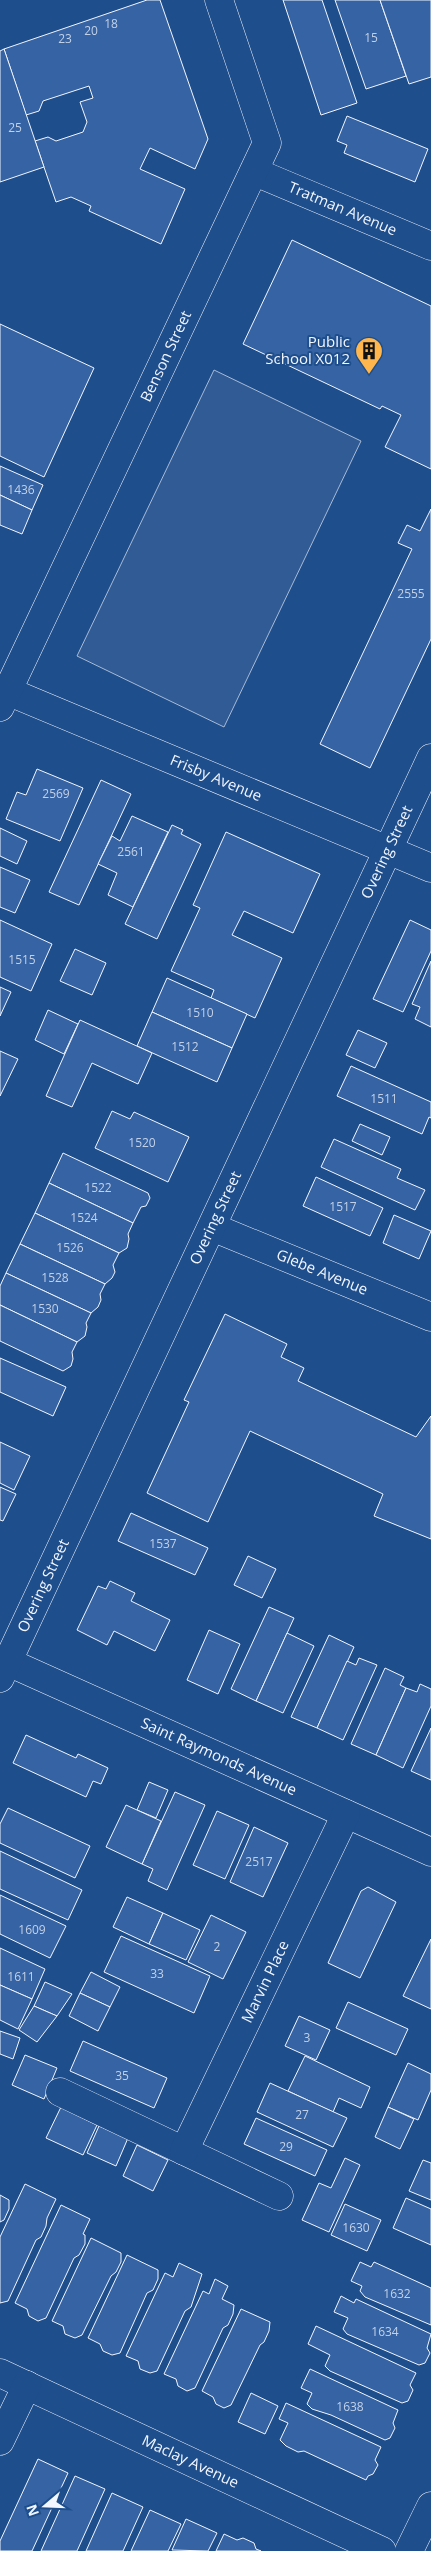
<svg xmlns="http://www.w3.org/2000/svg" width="431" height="2551" font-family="'Open Sans',sans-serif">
  <rect width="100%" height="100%" fill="#1f4e8c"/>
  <polygon fill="#305b95" stroke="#a8bbd7" points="214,370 361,441 224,727 77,656"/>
  <g fill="#3563a3" stroke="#f2f6ff">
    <polygon points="147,0 160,0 208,139 195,169 150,148 140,169 185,189 161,244 89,211 91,206 71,197 56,202 35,141 48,137 56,141 83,132 87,122 80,102 93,98 89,86 43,101 39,111 26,115 4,49"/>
    <polygon points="283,0 322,0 357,103 321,115"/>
    <polygon points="335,0 380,0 406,76 366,89"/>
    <polygon points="380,0 431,0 431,77 409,84"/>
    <polygon points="4,49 44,167 0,182 0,51"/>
    <polygon points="347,116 428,149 415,182 344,153 347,145 337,141"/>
    <polygon points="292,240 431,306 431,469 385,447 401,415 382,406 380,409 243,344"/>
    <polygon points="0,324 94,368 44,477 0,456"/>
    <polygon points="0,466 43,485 32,510 0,495"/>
    <polygon points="0,495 32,510 22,534 0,525"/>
    <polygon points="431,509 431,639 370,768 320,744 412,549 398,543 407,525 420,531"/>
    <polygon points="37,769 83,788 60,841 6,819 17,792 26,795"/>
    <polygon points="101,780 131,794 79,905 49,892"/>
    <polygon points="132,816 168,832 133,907 108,895 117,873 98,864 112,836 120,841"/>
    <polygon points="172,825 183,830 181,834 201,844 157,939 125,924"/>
    <polygon points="0,828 27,841 17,864 0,856"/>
    <polygon points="226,832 320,874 293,933 244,911 232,935 282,958 255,1018 211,998 214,990 171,971 200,908 193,905"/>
    <polygon points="0,867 30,880 15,913 0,907"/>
    <polygon points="0,920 52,944 31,991 0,977"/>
    <polygon points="410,920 431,930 431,951 403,1012 373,999"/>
    <polygon points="75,949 106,963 92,995 60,981"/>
    <polygon points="431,961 431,1027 415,1019 420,1007 412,1004"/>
    <polygon points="167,978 247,1014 232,1048 152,1012"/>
    <polygon points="0,987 11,992 0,1016"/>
    <polygon points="48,1010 78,1024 64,1054 35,1040"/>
    <polygon points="152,1012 232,1048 217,1082 137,1046"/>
    <polygon points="80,1020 152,1053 138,1084 92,1063 72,1107 46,1096"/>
    <polygon points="358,1030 387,1043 375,1068 346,1055"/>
    <polygon points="0,1051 18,1059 0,1096"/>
    <polygon points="351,1066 431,1102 431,1118 429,1117 422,1134 337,1096"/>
    <polygon points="112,1111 130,1119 134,1112 189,1137 168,1182 95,1148"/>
    <polygon points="360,1124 390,1137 382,1155 352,1141"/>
    <polygon points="334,1139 401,1169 397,1178 425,1190 415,1210 321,1167"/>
    <polygon points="63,1153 148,1193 150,1198 146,1206 141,1207 133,1223 49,1183"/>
    <polygon points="316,1177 383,1208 370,1236 303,1206"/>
    <polygon points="49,1183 133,1223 128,1234 129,1239 127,1248 119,1253 35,1213"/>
    <polygon points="35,1213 119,1253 113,1265 115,1272 112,1278 105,1284 20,1244"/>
    <polygon points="394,1215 431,1231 419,1259 383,1243"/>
    <polygon points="20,1244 105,1284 100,1294 101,1300 98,1307 91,1313 6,1273"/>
    <polygon points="6,1273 91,1313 86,1323 87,1327 85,1336 77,1342 0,1305 0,1286"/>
    <polygon points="0,1305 77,1342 72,1352 73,1359 71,1366 63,1371 0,1341"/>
    <polygon points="225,1314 287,1344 281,1357 304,1368 298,1381 416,1437 431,1416 431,1539 374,1516 383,1494 250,1431 208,1522 147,1493 189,1402 184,1400"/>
    <polygon points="0,1358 66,1387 53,1416 0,1392"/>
    <polygon points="0,1442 30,1456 14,1490 0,1483"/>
    <polygon points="0,1487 16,1494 3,1521 0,1520"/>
    <polygon points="131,1513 208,1548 195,1575 118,1541"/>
    <polygon points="248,1556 276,1569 262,1598 234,1585"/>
    <polygon points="110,1581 135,1593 131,1601 170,1620 155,1651 114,1631 107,1645 77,1630 98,1586 106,1589"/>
    <polygon points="269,1607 294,1618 256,1701 231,1689"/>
    <polygon points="209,1630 240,1644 218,1694 187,1680"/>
    <polygon points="287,1633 314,1646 283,1713 256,1701"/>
    <polygon points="329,1635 354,1647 317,1728 291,1717"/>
    <polygon points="359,1658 377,1665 343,1740 317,1728 347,1661 356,1665"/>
    <polygon points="385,1668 404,1677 400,1685 406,1688 376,1755 351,1744"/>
    <polygon points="420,1684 431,1689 431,1706 403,1768 376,1755 406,1688 417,1692"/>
    <polygon points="431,1728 431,1780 411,1771"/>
    <polygon points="26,1735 76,1758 78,1754 108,1768 101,1784 93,1781 86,1797 13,1763"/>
    <polygon points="149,1782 168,1790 156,1818 137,1810"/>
    <polygon points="175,1792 205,1805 167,1890 148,1881 153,1869 142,1864"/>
    <polygon points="126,1805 161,1821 142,1864 106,1847"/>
    <polygon points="8,1808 90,1846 75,1878 0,1843 0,1824"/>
    <polygon points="217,1811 249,1825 225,1879 193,1865"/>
    <polygon points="254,1827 288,1843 263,1897 230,1882"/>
    <polygon points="0,1851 82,1890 68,1920 0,1889"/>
    <polygon points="368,1887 396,1902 360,1978 328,1963 361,1891"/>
    <polygon points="0,1895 66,1926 50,1958 0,1934"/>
    <polygon points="127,1897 163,1913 149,1944 113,1927"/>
    <polygon points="163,1913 200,1930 186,1960 149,1944"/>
    <polygon points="211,1915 246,1932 223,1979 188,1962"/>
    <polygon points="121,1936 210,1976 194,2013 104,1972"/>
    <polygon points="431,1939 431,2009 403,1996"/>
    <polygon points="0,1948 45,1969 32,1999 0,1985"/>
    <polygon points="91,1972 120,1987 110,2007 80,1993"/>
    <polygon points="45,1982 72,1994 57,2016 34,2006"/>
    <polygon points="0,1985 32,1999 18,2029 0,2020"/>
    <polygon points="80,1993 110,2007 98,2031 69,2016"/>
    <polygon points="348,2002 408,2029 396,2055 336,2028"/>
    <polygon points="34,2006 57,2016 37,2042 19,2030"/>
    <polygon points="299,2016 330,2030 316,2060 285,2046"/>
    <polygon points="0,2031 20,2038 13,2059 0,2054"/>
    <polygon points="83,2041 167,2078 154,2108 70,2071"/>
    <polygon points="25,2055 57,2068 44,2099 12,2085"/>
    <polygon points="305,2056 370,2087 361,2108 339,2098 333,2112 288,2091"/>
    <polygon points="408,2063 431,2074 431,2090 418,2120 388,2107"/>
    <polygon points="270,2083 347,2118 333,2147 257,2112"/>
    <polygon points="61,2107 97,2125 83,2155 46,2138"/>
    <polygon points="388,2107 414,2119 400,2149 375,2137"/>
    <polygon points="256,2118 327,2150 315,2176 244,2144"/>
    <polygon points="99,2126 128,2138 116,2166 87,2153"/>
    <polygon points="137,2145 168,2160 153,2191 123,2176"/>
    <polygon points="345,2158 360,2165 329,2232 302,2220 319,2183 331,2188"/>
    <polygon points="423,2160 431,2163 431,2200 409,2191"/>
    <polygon points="25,2184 56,2199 47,2218 46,2226 41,2237 36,2240 8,2301 0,2303 0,2237"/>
    <polygon points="0,2195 9,2200 9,2209 4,2220 0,2222"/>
    <polygon points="406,2198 431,2209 431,2245 393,2228"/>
    <polygon points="345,2204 381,2220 367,2251 331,2235"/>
    <polygon points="61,2205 90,2219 83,2234 85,2235 85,2244 79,2255 74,2258 46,2318 38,2321 29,2316 27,2309 15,2303"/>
    <polygon points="91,2238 121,2253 121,2262 116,2272 111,2276 82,2335 75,2338 65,2334 63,2326 52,2321"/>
    <polygon points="127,2255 158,2270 158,2279 153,2290 147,2293 120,2353 112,2355 103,2351 100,2344 88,2338"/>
    <polygon points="360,2262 371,2267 374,2262 431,2288 431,2325 365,2297 360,2291 362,2286 351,2281"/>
    <polygon points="179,2263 202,2274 191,2307 185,2311 157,2371 150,2373 140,2369 138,2361 126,2356 165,2273 173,2277"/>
    <polygon points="215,2279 228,2286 222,2299 234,2305 233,2314 228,2325 223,2328 195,2388 187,2391 178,2386 176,2379 164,2374 203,2291 209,2294"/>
    <polygon points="341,2296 354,2303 356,2299 431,2334 427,2348 430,2353 425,2363 419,2365 347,2334 343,2329 348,2318 334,2312"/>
    <polygon points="241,2309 270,2322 269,2331 264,2342 260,2345 231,2405 224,2408 216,2404 213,2397 202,2391"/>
    <polygon points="316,2326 416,2373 410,2385 413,2390 408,2401 402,2403 330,2371 325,2366 330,2355 308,2344"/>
    <polygon points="310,2369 398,2410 393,2423 395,2428 390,2438 385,2440 331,2415 312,2409 307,2404 312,2393 301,2388"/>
    <polygon points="251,2393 278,2406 265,2434 238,2422"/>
    <polygon points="286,2403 381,2447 375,2460 378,2465 373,2474 368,2476 366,2480 304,2451 298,2452 286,2446 280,2440 288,2423 279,2419"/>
    <polygon points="38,2459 68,2473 32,2551 0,2551 0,2541"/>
    <polygon points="75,2476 105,2489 77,2551 41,2551"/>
    <polygon points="112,2493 143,2507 123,2551 86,2551"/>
    <polygon points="150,2510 181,2524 168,2551 131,2551"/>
    <polygon points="186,2519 217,2533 208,2551 172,2550"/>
    <polygon points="224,2534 237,2540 243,2538 254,2543 256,2549 261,2551 216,2551"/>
  </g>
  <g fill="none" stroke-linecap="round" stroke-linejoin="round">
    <defs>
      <g id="street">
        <path id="s1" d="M255,172L431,246"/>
        <path id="s2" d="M0,688L431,868"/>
        <path id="s3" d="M0,707L267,143L219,0"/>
        <path id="s4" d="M212,1227L431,1317"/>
        <path id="s5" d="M8,1662L431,1852"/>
        <path id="s6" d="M0,1678L431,758"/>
        <polyline points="60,2092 279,2196"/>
        <path id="s7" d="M184,2151L346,1814"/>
        <path id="s8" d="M0,2373L382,2551"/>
        <polyline points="0,2441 27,2385"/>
        <polyline points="409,2551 431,2506"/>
      </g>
    </defs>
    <use href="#street" stroke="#f2f6ff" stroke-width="29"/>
    <use href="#street" stroke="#1f4e8c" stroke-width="28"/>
  </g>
  <defs>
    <symbol id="building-pin" viewBox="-11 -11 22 30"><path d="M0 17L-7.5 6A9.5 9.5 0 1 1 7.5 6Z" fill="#ffb74d" stroke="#1f4e8c"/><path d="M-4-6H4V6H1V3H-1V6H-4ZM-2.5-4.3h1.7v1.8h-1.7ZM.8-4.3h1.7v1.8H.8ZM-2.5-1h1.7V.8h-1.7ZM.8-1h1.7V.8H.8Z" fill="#111"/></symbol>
  </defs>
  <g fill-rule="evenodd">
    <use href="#building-pin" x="353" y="335" width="32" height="43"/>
  </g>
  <g text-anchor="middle" stroke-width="4" stroke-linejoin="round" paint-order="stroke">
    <g font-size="12" fill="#c3d1e8">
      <text x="111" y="28">18</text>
      <text x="91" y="35">20</text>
      <text x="371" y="42">15</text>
      <text x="65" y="43">23</text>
      <text x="15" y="132">25</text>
      <text x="21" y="494">1436</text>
      <text x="411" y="598">2555</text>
      <text x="56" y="798">2569</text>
      <text x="131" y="856">2561</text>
      <text x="22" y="964">1515</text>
      <text x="200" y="1017">1510</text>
      <text x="185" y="1051">1512</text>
      <text x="384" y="1103">1511</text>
      <text x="142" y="1147">1520</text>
      <text x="98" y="1192">1522</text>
      <text x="343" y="1211">1517</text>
      <text x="84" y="1222">1524</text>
      <text x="70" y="1252">1526</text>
      <text x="55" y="1282">1528</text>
      <text x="45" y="1313">1530</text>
      <text x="163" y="1548">1537</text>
      <text x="259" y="1866">2517</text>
      <text x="32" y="1934">1609</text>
      <text x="217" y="1951">2</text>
      <text x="157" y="1978">33</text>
      <text x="21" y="1981">1611</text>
      <text x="307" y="2042">3</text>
      <text x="122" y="2080">35</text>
      <text x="302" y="2119">27</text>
      <text x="286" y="2151">29</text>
      <text x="356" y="2232">1630</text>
      <text x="397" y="2298">1632</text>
      <text x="385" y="2336">1634</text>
      <text x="350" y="2411">1638</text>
    </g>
    <g font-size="15" fill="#f2f6ff" stroke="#1f4e8c">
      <text dy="5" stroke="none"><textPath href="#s1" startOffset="95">Tratman Avenue</textPath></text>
      <text dy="5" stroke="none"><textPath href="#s3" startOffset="388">Benson Street</textPath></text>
      <text dy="5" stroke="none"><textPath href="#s2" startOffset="234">Frisby Avenue</textPath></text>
      <text dy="5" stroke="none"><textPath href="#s6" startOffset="912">Overing Street</textPath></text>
      <text dy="5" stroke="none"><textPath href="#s6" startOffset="508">Overing Street</textPath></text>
      <text dy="5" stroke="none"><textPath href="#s4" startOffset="119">Glebe Avenue</textPath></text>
      <text dy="5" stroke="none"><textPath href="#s6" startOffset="102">Overing Street</textPath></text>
      <text dy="5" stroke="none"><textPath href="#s5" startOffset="231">Saint Raymonds Avenue</textPath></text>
      <text dy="5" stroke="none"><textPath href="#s7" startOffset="188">Marvin Place</textPath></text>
      <text dy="5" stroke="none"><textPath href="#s8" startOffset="210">Maclay Avenue</textPath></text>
    </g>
    <g font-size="15" fill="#f2f6ff" stroke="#1f4e8c" text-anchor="end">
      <text x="350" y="347">Public<tspan x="350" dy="17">School X012</tspan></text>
    </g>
  </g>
  <g transform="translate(45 2506) rotate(251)" stroke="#1f4e8c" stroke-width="4" paint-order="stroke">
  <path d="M0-4L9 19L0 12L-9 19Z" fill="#f2f6ff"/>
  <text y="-8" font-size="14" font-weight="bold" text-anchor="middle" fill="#f2f6ff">N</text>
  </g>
</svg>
